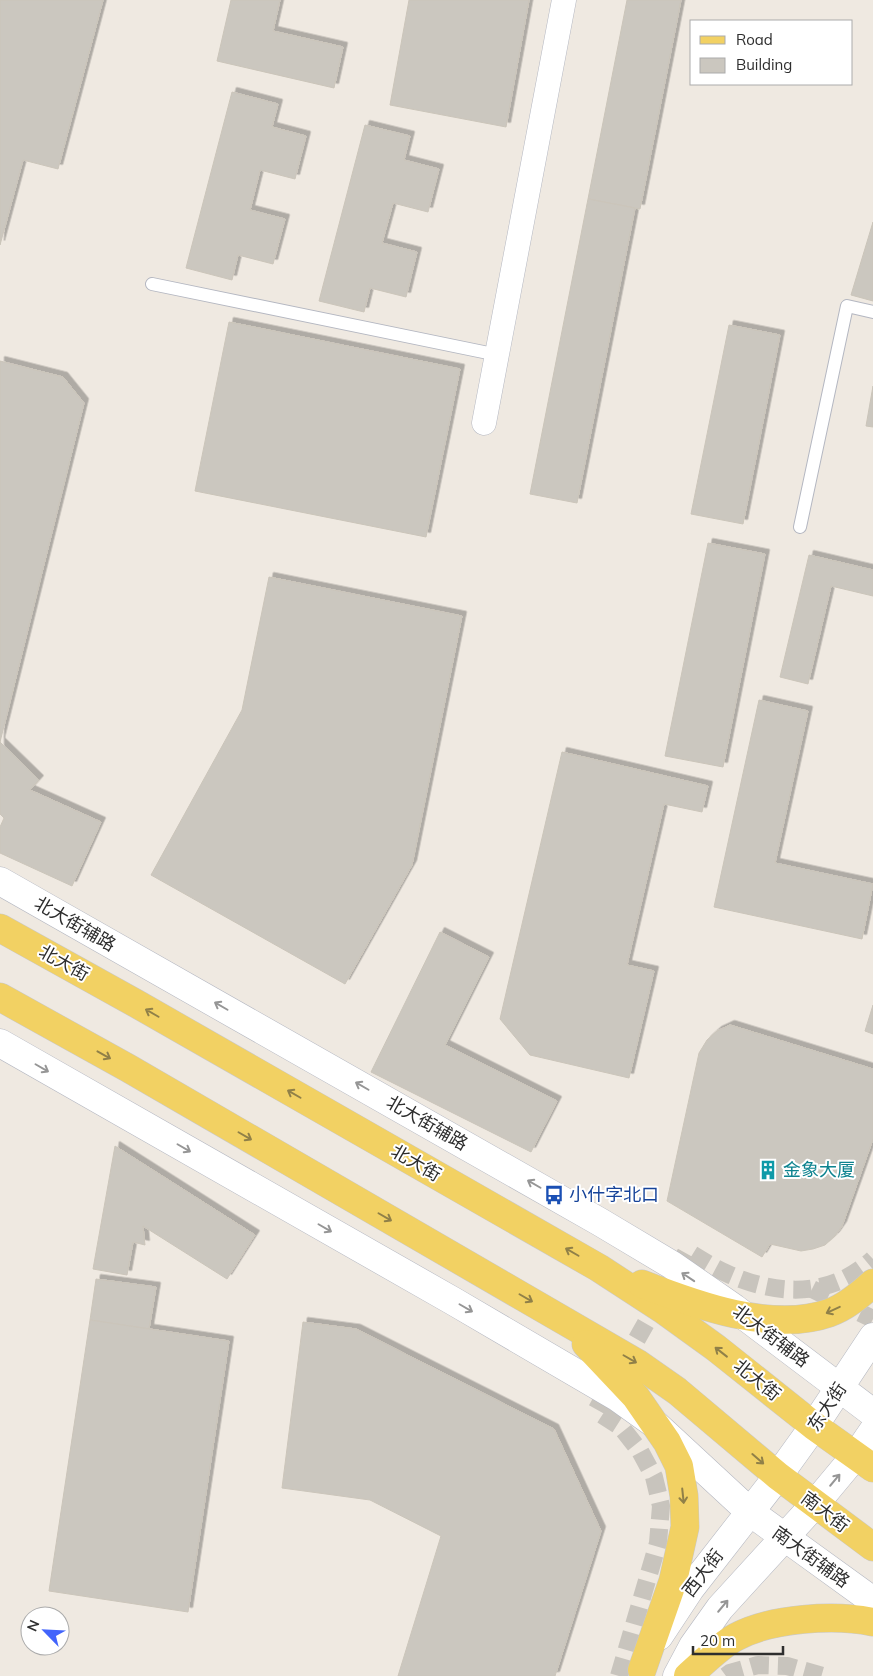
<svg xmlns="http://www.w3.org/2000/svg" width="873" height="1676" font-family="Mulish,'Noto Sans SC',sans-serif">
  <defs>
    <filter id="shadow"><feDropShadow dx="4.5" dy="-4.5" stdDeviation="0" flood-color="#0004"/></filter>
  </defs>
  <rect width="100%" height="100%" fill="#efe9e1"/>
  <g fill="#cbc7bf" stroke="#cbc5ba" filter="url(#shadow)">
    <polygon points="0,0 103,0 58,169 23,160 0,245"/>
    <polygon points="231,0 280,0 273,31 343,47 334,88 217,61"/>
    <polygon points="409,0 529,0 506,127 390,105"/>
    <polygon points="627,0 681,0 640,209 588,199"/>
    <polygon points="232,92 278,104 272,127 306,136 295,179 260,170 250,210 285,219 273,264 238,255 232,280 186,268"/>
    <polygon points="365,125 410,136 404,160 439,169 428,212 393,203 382,243 417,252 406,297 370,288 364,312 319,301"/>
    <polygon points="588,199 635,208 577,503 530,494"/>
    <polygon points="873,222 873,301 851,295"/>
    <polygon points="229,322 460,369 426,537 195,491"/>
    <polygon points="729,325 780,335 743,524 691,514"/>
    <polygon points="0,361 63,377 84,403 0,742 39,780 30,790 101,822 72,886 0,853 0,827 4,818 0,814"/>
    <polygon points="873,386 873,427 866,426"/>
    <polygon points="708,543 765,554 723,767 665,756"/>
    <polygon points="809,555 873,570 873,596 831,586 808,684 780,677"/>
    <polygon points="269,577 462,616 412,865 345,984 151,875 242,710"/>
    <polygon points="759,700 808,711 775,863 873,884 862,939 714,907"/>
    <polygon points="562,752 708,786 702,812 664,804 627,965 654,971 629,1078 530,1055 500,1019"/>
    <polygon points="440,932 489,957 445,1045 557,1101 531,1152 371,1072"/>
    <polygon points="873,1005 873,1034 865,1031"/>
    <polygon points="730,1025 873,1069 873,1139 842,1226 835,1236 825,1245 813,1249 801,1251 770,1244 762,1257 667,1201 699,1053 707,1040 717,1031"/>
    <polygon points="115,1146 255,1235 227,1279 143,1226 145,1245 133,1242 127,1275 93,1269"/>
    <polygon points="96,1279 156,1287 149,1329 90,1320"/>
    <polygon points="90,1320 229,1341 188,1612 49,1591"/>
    <polygon points="303,1322 356,1329 554,1429 601,1531 555,1676 398,1676 441,1536 370,1500 282,1488"/>
  </g>
  <g fill="none" stroke-linecap="round" stroke-linejoin="round">
    <g stroke="#c8c4bd" stroke-width="18" stroke-dasharray="18 9" stroke-linecap="butt">
      <polyline points="812,1289 873,1319"/>
      <path d="M619,1676L658,1543L661,1506L654,1477L640,1451L621,1427L596,1411L687,1251C700,1259 714,1268 728,1274C778,1296 831,1298 873,1259"/>
      <polyline points="726,1676 730,1673 758,1665 787,1666 823,1676"/>
    </g>
    <defs>
      <g id="service">
        <polyline points="152,284 498,355"/>
        <polyline points="800,527 847,306 873,312"/>
      </g>
      <polyline id="minor" points="484,423 564,0"/>
      <g id="tertiary">
        <polyline points="0,881 600,1222 672,1265 734,1308 873,1413"/>
        <polyline points="0,1043 453,1301 617,1397 656,1425 750,1512 873,1601"/>
      </g>
      <g id="secondary">
        <polyline points="659,1636 690,1589 778,1476 814,1426 873,1337"/>
        <polyline points="677,1676 693,1646 720,1608 815,1504 860,1450 873,1431"/>
      </g>
      <g id="primary">
        <polyline points="0,928 137,1004 599,1268 662,1309 716,1348 814,1426 873,1468"/>
        <polyline points="0,997 128,1068 637,1363 677,1391 778,1476 873,1547"/>
        <path d="M642,1284C696,1305 772,1333 829,1313C846,1307 860,1295 873,1283"/>
        <polyline points="586,1344 636,1397 667,1442 679,1466 684,1496 685,1527 673,1581 642,1670"/>
        <path d="M688,1676C703,1663 718,1647 736,1637C771,1618 835,1614 873,1622"/>
      </g>
    </defs>
    <use href="#service" stroke="#b4b7c1" stroke-width="14"/>
    <use href="#minor" stroke="#b4b7c1" stroke-width="25"/>
    <use href="#tertiary" stroke="#b4b7c1" stroke-width="29"/>
    <use href="#secondary" stroke="#b4b7c1" stroke-width="29"/>
    <use href="#primary" stroke="#c9c9c9" stroke-width="29"/>
    <use href="#service" stroke="#fff" stroke-width="12"/>
    <use href="#minor" stroke="#fff" stroke-width="24"/>
    <use href="#tertiary" stroke="#fff" stroke-width="28"/>
    <use href="#secondary" stroke="#fff" stroke-width="28"/>
    <use href="#primary" stroke="#f2d163" stroke-width="28"/>
  </g>
  <defs><path id="oneway-shaft" d="M-6 0H5M1.5-3L5.5 0L1.5 3" fill="none" stroke-width="1.6" stroke-linecap="round" stroke-linejoin="round" transform="scale(1.25)"/></defs>
  <g stroke="#969696">
    <use href="#oneway-shaft" transform="translate(221 1006) rotate(-150)"/>
    <use href="#oneway-shaft" transform="translate(42 1068) rotate(30)"/>
    <use href="#oneway-shaft" transform="translate(362 1086) rotate(-150)"/>
    <use href="#oneway-shaft" transform="translate(184 1148) rotate(30)"/>
    <use href="#oneway-shaft" transform="translate(534 1184) rotate(-150)"/>
    <use href="#oneway-shaft" transform="translate(325 1228) rotate(30)"/>
    <use href="#oneway-shaft" transform="translate(688 1277) rotate(-146)"/>
    <use href="#oneway-shaft" transform="translate(466 1308) rotate(30)"/>
    <use href="#oneway-shaft" transform="translate(835 1480) rotate(-50)"/>
    <use href="#oneway-shaft" transform="translate(723 1606) rotate(-50)"/>
  </g>
  <g stroke="#908048">
    <use href="#oneway-shaft" transform="translate(152 1013) rotate(-150)"/>
    <use href="#oneway-shaft" transform="translate(104 1055) rotate(29)"/>
    <use href="#oneway-shaft" transform="translate(294 1094) rotate(-150)"/>
    <use href="#oneway-shaft" transform="translate(245 1136) rotate(30)"/>
    <use href="#oneway-shaft" transform="translate(385 1217) rotate(30)"/>
    <use href="#oneway-shaft" transform="translate(572 1252) rotate(-150)"/>
    <use href="#oneway-shaft" transform="translate(526 1298) rotate(30)"/>
    <use href="#oneway-shaft" transform="translate(833 1310) rotate(155)"/>
    <use href="#oneway-shaft" transform="translate(721 1352) rotate(-142)"/>
    <use href="#oneway-shaft" transform="translate(630 1359) rotate(30)"/>
    <use href="#oneway-shaft" transform="translate(758 1459) rotate(41)"/>
    <use href="#oneway-shaft" transform="translate(683 1496) rotate(84)"/>
  </g>
  <defs>
    <symbol id="building-bare" viewBox="-9 -9 18 18"><path d="M-4-6H4V6H1V3H-1V6H-4ZM-2.5-4.3h1.7v1.8h-1.7ZM.8-4.3h1.7v1.8H.8ZM-2.5-1h1.7V.8h-1.7ZM.8-1h1.7V.8H.8Z" fill="#0f9aa8" stroke="#fff" stroke-width="2.5" paint-order="stroke"/></symbol>
    <symbol id="bus-bare" viewBox="-9 -9 18 18"><path d="M-5-6H5V4H4V6H2V4H-2V6H-4V4H-5ZM-3.5-4V0h7V-4ZM-3.5 1.2v1.5H-2V1.2ZM2 1.2v1.5H3.5V1.2Z" fill="#1a4fb4" stroke="#fff" stroke-width="2.5" paint-order="stroke"/></symbol>
  </defs>
  <g fill-rule="evenodd">
    <use href="#building-bare" x="754" y="1156" width="28" height="28"/>
    <use href="#bus-bare" x="540" y="1181" width="28" height="28"/>
  </g>
  <g text-anchor="middle" stroke-width="4" stroke-linejoin="round" paint-order="stroke">
    <g font-size="18" fill="#2e2e2e" stroke="#fff">
      <text transform="translate(75 924) rotate(30)" y="6">北大街辅路</text>
      <text transform="translate(64 963) rotate(29)" y="6">北大街</text>
      <text transform="translate(427 1123) rotate(30)" y="6">北大街辅路</text>
      <text transform="translate(416 1163) rotate(30)" y="6">北大街</text>
      <text transform="translate(771 1336) rotate(37)" y="6">北大街辅路</text>
      <text transform="translate(757 1380) rotate(39)" y="6">北大街</text>
      <text transform="translate(827 1407) rotate(-56)" y="6">东大街</text>
      <text transform="translate(825 1512) rotate(37)" y="6">南大街</text>
      <text transform="translate(811 1557) rotate(36)" y="6">南大街辅路</text>
      <text transform="translate(703 1573) rotate(-53)" y="6">西大街</text>
    </g>
    <g font-size="18" fill="#0d838f" stroke="#fff" text-anchor="start">
      <text x="783" y="1176">金象大厦</text>
    </g>
    <g font-size="18" fill="#164399" stroke="#fff" text-anchor="start">
      <text x="569" y="1201">小什字北口</text>
    </g>
  </g>
  <rect x="690" y="20" width="162" height="65" fill="#ffffff" stroke="#ababab"/>
  <rect x="700" y="36" width="25" height="8" fill="#f2d163" stroke="#ababab"/>
  <text x="736" y="45" font-size="15" fill="#2e2e2e">Road</text>
  <rect x="700" y="58" width="25" height="15" fill="#cbc7bf" stroke="#ababab"/>
  <text x="736" y="70" font-size="15" fill="#2e2e2e">Building</text>
  <g transform="translate(45 1631) rotate(294)"><circle r="24" fill="#ffffff" stroke="#ababab"/>
  <path d="M0-4L9 19L0 12L-9 19Z" fill="#4264fb"/>
  <text y="-8" font-size="14" font-weight="bold" text-anchor="middle" fill="#2e2e2e">N</text>
  </g>
  <path d="M693 1646v8h90v-8" fill="none" stroke="#2e2e2e" stroke-width="2.5"/>
  <text x="700" y="1646" font-size="15" fill="#2e2e2e" stroke="#ffffff" stroke-width="4" paint-order="stroke">20 m</text>
</svg>
